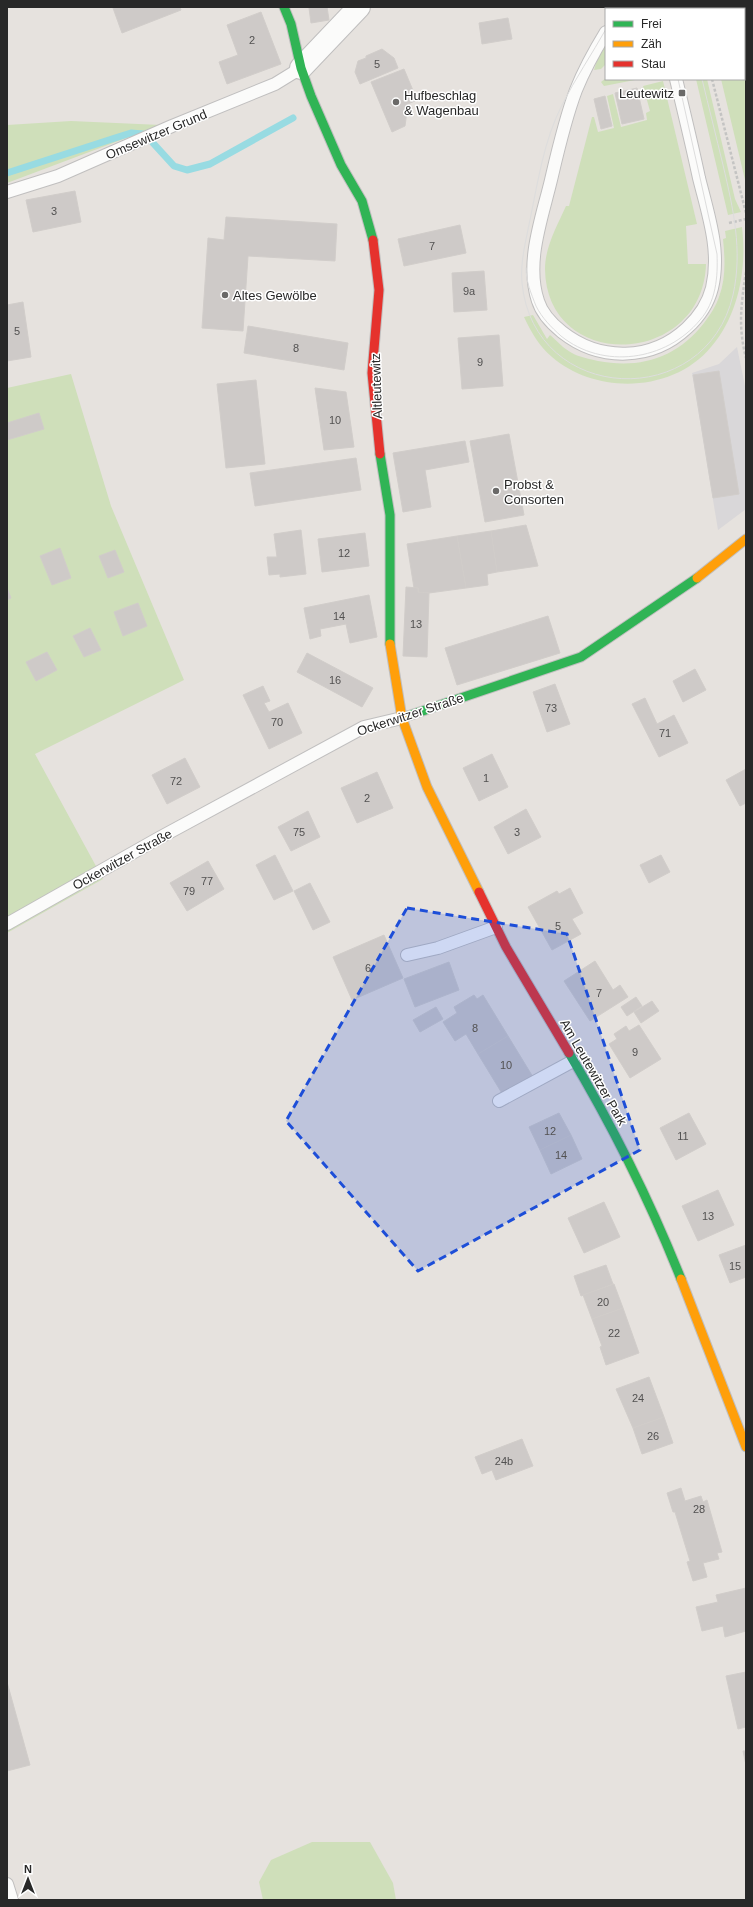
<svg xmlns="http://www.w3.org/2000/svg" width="753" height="1907" font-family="Helvetica,sans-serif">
  <rect width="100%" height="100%" fill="#e6e2de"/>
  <polygon fill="#d9d7d9" points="737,347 746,391 746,509 718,530 692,373 719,364"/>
  <g fill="#cfdfba">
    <polygon points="707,7 746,7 746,184 721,79 744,79 744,9 707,9"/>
    <polygon points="606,44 606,64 601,69 594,70 597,60"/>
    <polygon points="606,78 606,79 640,79 604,86 601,82"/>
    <polygon points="696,79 707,79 735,199 741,212 728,215"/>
    <path d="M663,81L697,224L686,226L688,264H706C703,368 546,373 545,269C545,247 557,226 566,206H569L592,117H594L598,132L614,128L607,96L613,94L621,127L647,120L646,113L650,111L643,86Z"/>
    <polygon points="71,121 161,125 7,183 7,125"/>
    <path d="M742,227C747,268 739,315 711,347C673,393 596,395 552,357C539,346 531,332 524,317L533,315L547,339L550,335C557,341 564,349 572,353C579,357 590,359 598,361C640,369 677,358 704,323C710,315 716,306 719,297C726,278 725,259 723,239L726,238L725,231Z"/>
    <polygon points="71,374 111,506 184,680 35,754 103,879 7,933 7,388"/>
    <polygon points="312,1842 370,1842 393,1883 396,1900 263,1900 259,1882 271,1860"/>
  </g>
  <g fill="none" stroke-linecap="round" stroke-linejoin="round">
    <g stroke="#98dbe2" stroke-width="7">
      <polyline points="153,143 174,166 187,170 210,164 293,118"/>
      <polyline points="7,173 115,138 131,133 143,134"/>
    </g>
  </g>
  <g fill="#cecac8" stroke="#d1cdca">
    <polygon points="114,7 180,7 181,10 122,33 113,8"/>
    <polygon points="318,7 327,7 329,20 311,23 309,8"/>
    <polygon points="261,12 281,64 227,84 219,62 238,55 227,25"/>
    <polygon points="508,18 512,39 482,44 479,23"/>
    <polygon points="382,49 394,58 398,68 360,84 355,72 358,61 366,58 366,56"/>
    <polygon points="404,69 417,100 408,104 405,126 392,132 371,82"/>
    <polygon points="637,88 644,119 622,124 615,93"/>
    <polygon points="605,96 612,126 601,129 594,99"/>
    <polygon points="75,191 81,222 33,232 26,200"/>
    <polygon points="226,217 337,224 335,261 248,256 243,331 202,328 208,238 224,240"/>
    <polygon points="460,225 466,253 404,266 398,239"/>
    <polygon points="484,271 487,310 454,312 452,273"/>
    <polygon points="23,302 31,357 7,361 7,305"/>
    <polygon points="248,326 348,343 344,370 244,353"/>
    <polygon points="499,335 503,386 462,389 458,338"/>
    <polygon points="719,371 739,494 713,498 693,375"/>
    <polygon points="256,380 265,464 226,468 217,384"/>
    <polygon points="315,388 346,392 354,447 324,450"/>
    <polygon points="39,413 44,429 7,440 7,423"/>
    <polygon points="509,434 524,515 485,522 470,441"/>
    <polygon points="465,441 469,462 425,470 431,507 403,512 393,453"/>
    <polygon points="356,458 361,490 255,506 250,473"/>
    <polygon points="526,525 538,566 497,572 491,531"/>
    <polygon points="301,530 306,574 280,577 280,574 269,575 267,557 277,557 274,534"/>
    <polygon points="491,531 497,572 487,574 488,585 466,588 457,536"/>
    <polygon points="365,533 369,566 322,572 318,539"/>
    <polygon points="457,536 466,588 429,593 418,592 418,588 414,588 407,544"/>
    <polygon points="60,548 71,578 52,585 40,556"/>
    <polygon points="115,550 124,572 108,578 99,556"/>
    <polygon points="406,587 418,588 418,592 429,593 427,657 403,656"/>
    <polygon points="7,588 11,598 7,600"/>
    <polygon points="369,595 377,637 350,643 346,624 320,629 321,636 310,639 304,608"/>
    <polygon points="138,603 147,626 123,636 114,612"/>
    <polygon points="548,616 560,653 457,685 445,648"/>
    <polygon points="90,628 101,650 84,657 73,636"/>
    <polygon points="47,652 57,670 36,681 26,662"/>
    <polygon points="307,653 373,688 362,707 297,672"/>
    <polygon points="695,669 706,690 683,702 673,681"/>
    <polygon points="555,684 570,724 547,732 533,692"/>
    <polygon points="263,686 270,701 264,703 269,712 288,703 302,733 269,749 243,695"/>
    <polygon points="645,698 657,724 674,715 688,743 659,757 632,704"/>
    <polygon points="492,754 508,787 479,801 463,768"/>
    <polygon points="185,758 200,787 167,804 152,775"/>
    <polygon points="746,769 746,803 740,806 726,780"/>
    <polygon points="377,772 393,808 357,823 341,788"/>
    <polygon points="526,809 541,837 508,854 494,827"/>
    <polygon points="308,811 320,837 291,851 278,827"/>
    <polygon points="275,855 293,891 274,900 256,865"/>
    <polygon points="661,855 670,872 649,883 640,865"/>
    <polygon points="208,861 224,889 187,911 170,883"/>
    <polygon points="310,883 330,922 313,930 294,891"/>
    <polygon points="570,888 583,913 572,919 581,934 552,950 528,907 557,891 559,894"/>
    <polygon points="384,935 403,978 352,1000 333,957"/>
    <polygon points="595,961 613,990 620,985 628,997 590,1021 564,981"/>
    <polygon points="449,962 459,990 415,1007 404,979"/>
    <polygon points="474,995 477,999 483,995 508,1036 478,1054 466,1034 455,1041 443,1022 457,1013 454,1007"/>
    <polygon points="636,997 642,1006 627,1016 621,1007"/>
    <polygon points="652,1001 659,1011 641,1023 634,1012"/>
    <polygon points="436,1007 443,1019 420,1032 413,1020"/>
    <polygon points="639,1025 661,1059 630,1078 609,1044 617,1039 614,1034 626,1026 629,1031"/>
    <polygon points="508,1036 533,1077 503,1095 478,1054"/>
    <polygon points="559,1113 571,1135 540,1150 529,1127"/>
    <polygon points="689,1113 706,1144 676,1160 660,1128"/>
    <polygon points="571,1135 582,1159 551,1174 540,1150"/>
    <polygon points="718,1190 734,1225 698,1241 682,1206"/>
    <polygon points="604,1202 620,1237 584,1253 568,1218"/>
    <polygon points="746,1245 746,1277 730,1283 719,1255"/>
    <polygon points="606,1265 613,1284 581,1296 574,1276"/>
    <polygon points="614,1284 623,1308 592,1319 583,1295"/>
    <polygon points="623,1308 639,1353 606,1365 600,1347 602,1346 592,1319"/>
    <polygon points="649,1377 664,1417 633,1428 616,1389"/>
    <polygon points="664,1417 673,1443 642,1454 633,1428"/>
    <polygon points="522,1439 533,1466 496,1480 492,1470 482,1474 475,1457"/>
    <polygon points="681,1488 685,1501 701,1496 703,1502 707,1500 722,1552 717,1553 719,1559 703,1563 707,1577 693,1581 687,1562 690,1561 675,1512 673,1512 667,1493"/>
    <polygon points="746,1588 746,1631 725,1637 723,1626 702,1631 696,1607 718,1602 716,1595"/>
    <polygon points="746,1672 746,1727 738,1729 726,1676"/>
    <polygon points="7,1682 30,1765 7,1771"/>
    <polygon points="743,1751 746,1751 746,1765"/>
  </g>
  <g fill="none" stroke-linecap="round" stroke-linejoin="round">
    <defs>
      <g id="lane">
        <polyline points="661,7 662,9"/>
        <polyline points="619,9 620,7"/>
        <path d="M606,32C595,50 584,70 576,90C565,119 558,150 551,180C542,218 525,262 538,301C542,314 552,324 562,332C600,362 652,361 687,328C699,317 708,304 712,288C721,251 708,214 699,178C692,145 684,112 676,79"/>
        <polyline points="7,192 58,176 172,126 275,84 301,68"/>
        <polyline points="7,924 159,838 364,727 402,718"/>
        <polyline points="407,955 438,948 496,927"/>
        <polyline points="499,1101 573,1061"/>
        <polyline points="7,1884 12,1900"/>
      </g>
      <polyline id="street" points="301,68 359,7"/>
      <g id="fast">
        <polyline points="284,7 291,24 301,68 311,96 341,165 362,201 373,240"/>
        <polyline points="380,454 390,515 390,644"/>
        <polyline points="402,718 581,657 697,578"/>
        <path d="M569,1053C612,1125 650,1201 681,1279"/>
      </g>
      <g id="slow">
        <polyline points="697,578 746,539"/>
        <polyline points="390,644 402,718 427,787 479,892"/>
        <polyline points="681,1279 746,1447"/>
      </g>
      <g id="jam">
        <polyline points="373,240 379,290 372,373 380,454"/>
        <polyline points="479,892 506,947 569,1053"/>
      </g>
    </defs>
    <use href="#lane" stroke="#c0bfbf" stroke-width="14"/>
    <use href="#street" stroke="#c0bfbf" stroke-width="24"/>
    <use href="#fast" stroke="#c0bfbf" stroke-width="11"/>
    <use href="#slow" stroke="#c0bfbf" stroke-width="11"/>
    <use href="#jam" stroke="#c0bfbf" stroke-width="11"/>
    <g stroke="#c4c4c3" stroke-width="2.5" stroke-dasharray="3 2" stroke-linecap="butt">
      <polyline points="698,7 699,9"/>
      <polyline points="744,7 746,17"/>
      <polyline points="712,79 746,213"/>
      <polyline points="729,223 746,219"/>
      <path d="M746,272C741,304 738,327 746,358"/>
    </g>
    <use href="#lane" stroke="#fbfbfa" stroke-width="12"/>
    <use href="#street" stroke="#fbfbfa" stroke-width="22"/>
    <use href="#fast" stroke="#30b455" stroke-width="9"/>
    <use href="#slow" stroke="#ff9f0a" stroke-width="9"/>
    <use href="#jam" stroke="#e5322d" stroke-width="9"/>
    <g stroke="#ddd" stroke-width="1">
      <polyline points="663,7 663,9"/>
      <polyline points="686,7 686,9"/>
      <polyline points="617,9 618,7"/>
      <path d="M606,29C592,54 575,79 562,105C544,140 538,181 530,220C526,240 520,262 522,283C534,405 706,412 733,295C743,250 733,208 723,165C716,136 709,108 702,79"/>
      <path d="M526,268C526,282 531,293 536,306C542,318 551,327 561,336C603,370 666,361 700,320C716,302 718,277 717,254L678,79"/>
    </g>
  </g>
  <path fill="#1d4ed8" fill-opacity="0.2" stroke="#1d4ed8" stroke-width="3" stroke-dasharray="8 5" stroke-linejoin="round" d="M407,908L567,934L640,1150L418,1271L286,1121Z"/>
  <g fill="#6a6968" stroke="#fff" stroke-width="1.5">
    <rect x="678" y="89" width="8" height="8" rx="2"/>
    <circle cx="396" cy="102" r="4"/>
    <circle cx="225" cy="295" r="4"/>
    <circle cx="496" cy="491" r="4"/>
  </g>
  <g text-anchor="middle" stroke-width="3" stroke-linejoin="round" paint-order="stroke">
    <g font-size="11" fill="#525151">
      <text x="252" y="44">2</text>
      <text x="377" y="68">5</text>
      <text x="54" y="215">3</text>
      <text x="432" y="250">7</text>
      <text x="469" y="295">9a</text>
      <text x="17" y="335">5</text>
      <text x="296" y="352">8</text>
      <text x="480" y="366">9</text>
      <text x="335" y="424">10</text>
      <text x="344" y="557">12</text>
      <text x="339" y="620">14</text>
      <text x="416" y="628">13</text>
      <text x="335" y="684">16</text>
      <text x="551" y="712">73</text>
      <text x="277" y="726">70</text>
      <text x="665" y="737">71</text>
      <text x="486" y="782">1</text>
      <text x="176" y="785">72</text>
      <text x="367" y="802">2</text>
      <text x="299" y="836">75</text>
      <text x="517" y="836">3</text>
      <text x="207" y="885">77</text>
      <text x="189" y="895">79</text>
      <text x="558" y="930">5</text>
      <text x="368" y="972">6</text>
      <text x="599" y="997">7</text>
      <text x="475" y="1032">8</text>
      <text x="635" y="1056">9</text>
      <text x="506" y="1069">10</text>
      <text x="550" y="1135">12</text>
      <text x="683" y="1140">11</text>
      <text x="561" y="1159">14</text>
      <text x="708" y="1220">13</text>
      <text x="735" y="1270">15</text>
      <text x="603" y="1306">20</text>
      <text x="614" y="1337">22</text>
      <text x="638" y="1402">24</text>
      <text x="653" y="1440">26</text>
      <text x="504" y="1465">24b</text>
      <text x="699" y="1513">28</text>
    </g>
    <g font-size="13" fill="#282828" stroke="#fff" text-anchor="start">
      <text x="674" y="98" text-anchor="end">Leutewitz</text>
      <text x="404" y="100">Hufbeschlag<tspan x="404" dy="15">&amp; Wagenbau</tspan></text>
      <text x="233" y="300">Altes Gewölbe</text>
      <text x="504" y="489">Probst &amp;<tspan x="504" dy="15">Consorten</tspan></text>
    </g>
    <g font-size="13" fill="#282828" stroke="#fff">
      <text transform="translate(156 134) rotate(-23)" y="5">Omsewitzer Grund</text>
      <text transform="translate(376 386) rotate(-92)" y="5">Altleutewitz</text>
      <text transform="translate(410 714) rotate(-18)" y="5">Ockerwitzer Straße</text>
      <text transform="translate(122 859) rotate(-29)" y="5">Ockerwitzer Straße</text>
      <text transform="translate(594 1072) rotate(60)" y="5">Am Leutewitzer Park</text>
    </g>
  </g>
  <rect width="753" height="1907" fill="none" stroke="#282828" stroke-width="16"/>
  <rect x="605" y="8" width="140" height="72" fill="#ffffff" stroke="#a9a9a9"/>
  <rect x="613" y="21" width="20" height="6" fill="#30b455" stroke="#a9a9a9"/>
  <text x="641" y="28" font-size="12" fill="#282828">Frei</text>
  <rect x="613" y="41" width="20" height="6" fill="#ff9f0a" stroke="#a9a9a9"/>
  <text x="641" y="48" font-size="12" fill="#282828">Zäh</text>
  <rect x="613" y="61" width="20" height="6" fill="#e5322d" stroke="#a9a9a9"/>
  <text x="641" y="68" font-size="12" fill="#282828">Stau</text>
  <g transform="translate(28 1879)" stroke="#ffffff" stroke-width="3" paint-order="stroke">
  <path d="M0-3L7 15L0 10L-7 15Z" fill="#282828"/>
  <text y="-6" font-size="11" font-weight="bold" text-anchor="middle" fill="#282828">N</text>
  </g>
</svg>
